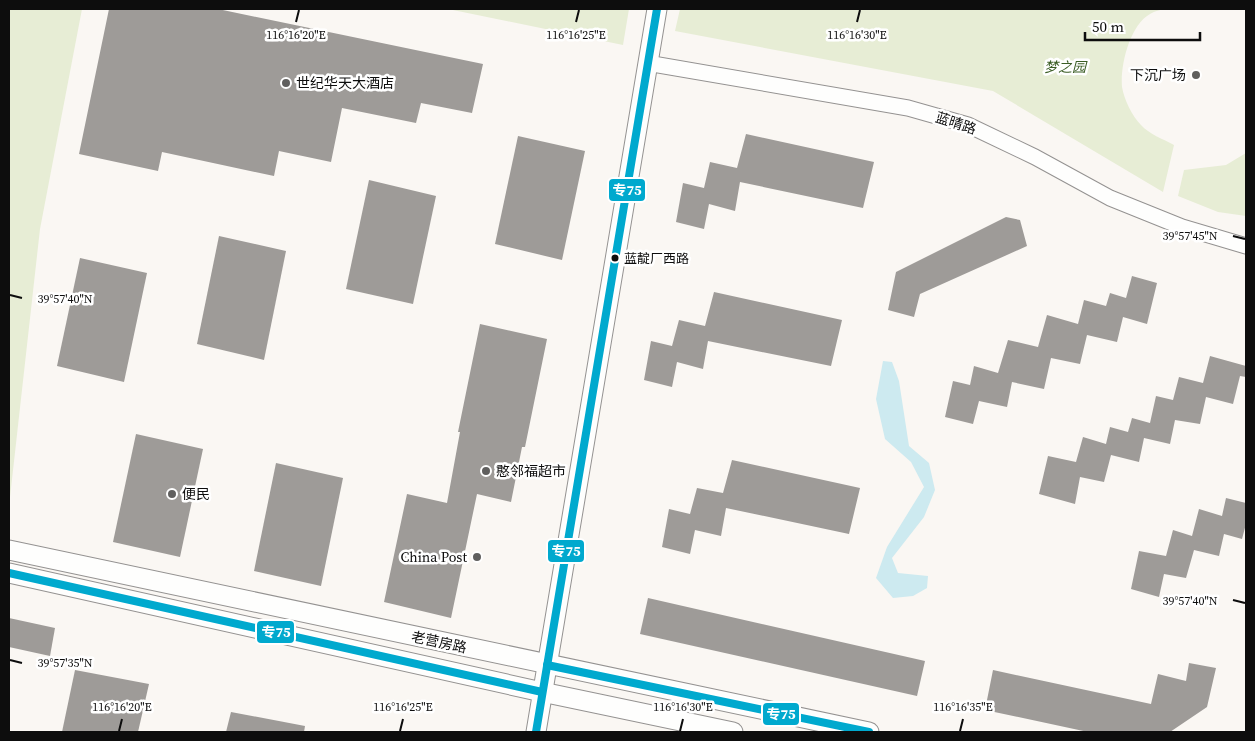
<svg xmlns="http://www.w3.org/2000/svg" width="1255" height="741" font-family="'Source Serif 4','Noto Sans SC',serif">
  <rect width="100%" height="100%" fill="#faf7f3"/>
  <g fill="#e7edd5">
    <polygon points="9,9 82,9 40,229 9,506"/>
    <polygon points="448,9 629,9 623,45"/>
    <path d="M680,9H1165C1160,10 1155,11 1150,14C1130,25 1120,65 1122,87C1124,99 1132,116 1141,125C1149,134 1163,139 1174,145L1163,192L993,91L675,31Z"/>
    <polygon points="1246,153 1246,216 1218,212 1178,196 1184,170 1226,165"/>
  </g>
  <polygon fill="#cdeaf0" points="883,361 892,362 899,381 909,446 929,463 935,490 924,517 892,558 898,573 928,576 927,588 913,596 893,598 876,578 887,547 924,487 911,462 885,439 876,399"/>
  <g fill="#9e9b98">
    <polygon points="109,9 218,9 483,64 472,113 421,103 416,123 342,108 331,162 279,151 274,176 162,152 158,171 79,154"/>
    <polygon points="746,134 874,162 863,208 740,182 735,211 709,204 704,229 676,222 683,183 704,188 710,162 737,168"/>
    <polygon points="518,136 585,151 562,260 495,244"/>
    <polygon points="369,180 436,196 413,304 346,289"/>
    <polygon points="1006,217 1020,220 1027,246 920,294 914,317 888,310 896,272"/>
    <polygon points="219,236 286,251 264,360 197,344"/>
    <polygon points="80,258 147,273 124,382 57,366"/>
    <polygon points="1132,276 1157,283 1147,324 1123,317 1117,342 1087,335 1080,364 1051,358 1044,389 1012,382 1007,407 979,401 973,424 945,417 953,381 970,385 974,366 998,373 1008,340 1038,347 1047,315 1078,324 1084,300 1106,306 1110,293 1126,298"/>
    <polygon points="714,292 842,320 831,366 708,341 703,369 677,362 672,387 644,380 651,341 672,346 679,320 705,326"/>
    <polygon points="480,324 547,339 525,447 522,447 511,502 477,494 451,618 384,602 407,494 447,503 460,432 458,432"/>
    <polygon points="1210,356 1246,366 1246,377 1240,376 1233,404 1206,397 1200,424 1175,420 1170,444 1144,438 1139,462 1111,455 1104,482 1080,477 1075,504 1039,494 1048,456 1076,462 1083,437 1106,444 1110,427 1128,432 1132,418 1150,423 1156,396 1173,400 1179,377 1203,383"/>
    <polygon points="136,434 203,449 180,557 113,542"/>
    <polygon points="732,460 860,488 849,534 726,508 721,536 695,530 690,554 662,547 669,509 690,514 697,488 723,493"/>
    <polygon points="276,463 343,478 321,586 254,571"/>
    <polygon points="1226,498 1246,503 1246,524 1242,539 1224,534 1219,556 1194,550 1186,578 1164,574 1159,597 1131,589 1139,551 1166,556 1173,530 1192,536 1199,509 1222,516"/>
    <polygon points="648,598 925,661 917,696 640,634"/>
    <polygon points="9,618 55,628 50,656 9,647"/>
    <polygon points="1189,663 1216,668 1207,707 1170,732 1088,732 985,710 993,670 1151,704 1158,674 1186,681"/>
    <polygon points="75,670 149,684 138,732 62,732"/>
    <polygon points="231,712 305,726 304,732 226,732"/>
  </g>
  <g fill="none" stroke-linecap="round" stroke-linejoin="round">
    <defs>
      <polyline id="minor" points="647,63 908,108 968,125 1035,157 1110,198 1182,227 1246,246"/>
      <g id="tertiary">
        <polyline points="9,550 869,732"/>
        <polyline points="9,573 542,692 733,732"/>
        <polyline points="536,732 657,9"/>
      </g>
    </defs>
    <use href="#minor" stroke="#949291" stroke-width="17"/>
    <use href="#tertiary" stroke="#949291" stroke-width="21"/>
    <use href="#minor" stroke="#fefefd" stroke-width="15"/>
    <use href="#tertiary" stroke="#fefefd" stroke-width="19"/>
    <defs>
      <g id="bus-1">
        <polyline points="9,573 542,692"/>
        <polyline points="547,665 869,732"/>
        <polyline points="536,732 657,9"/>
      </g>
    </defs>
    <use href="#bus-1" stroke="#fff" stroke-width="11"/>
    <use href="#bus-1" stroke="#00a9ce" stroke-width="8"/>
  </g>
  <path fill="none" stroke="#0d0d0d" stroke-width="2" d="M296,22L299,10M576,22L579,10M857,22L860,10M1233,236L1245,239M10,295L22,298M1233,600L1245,603M10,660L22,663M119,731L122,719M400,731L403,719M680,731L683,719M960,731L963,719"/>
  <g fill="#605f5e" stroke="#fff" stroke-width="2">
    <circle cx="1196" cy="75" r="5"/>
    <circle cx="286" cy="83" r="5"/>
    <circle cx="486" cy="471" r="5"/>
    <circle cx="172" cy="494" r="5"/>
    <circle cx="477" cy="557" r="5"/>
  </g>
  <circle fill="#0d0d0d" stroke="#fff" stroke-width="2" cx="615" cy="258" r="4.5"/>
  <g text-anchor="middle" stroke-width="5" stroke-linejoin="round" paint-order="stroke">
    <g font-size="13" fill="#0d0d0d" stroke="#fff" text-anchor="start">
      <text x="624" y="263">蓝靛厂西路</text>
    </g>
    <g font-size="14" font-style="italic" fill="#3b5d25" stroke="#fff">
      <text x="1065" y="72">梦之园</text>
    </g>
    <g font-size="14" fill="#0d0d0d" stroke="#fff" text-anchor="start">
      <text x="1186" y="80" text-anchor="end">下沉广场</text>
      <text x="296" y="88">世纪华天大酒店</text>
      <text x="496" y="476">憨邻福超市</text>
      <text x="182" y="499">便民</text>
      <text x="467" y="562" text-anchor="end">China Post</text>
    </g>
    <g font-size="14" fill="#0d0d0d" stroke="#fff">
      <text transform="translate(956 123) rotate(18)" y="5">蓝晴路</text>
      <text transform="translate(439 642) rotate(12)" y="5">老营房路</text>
    </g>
  </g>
  <g font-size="12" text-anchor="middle" fill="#0d0d0d" stroke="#fff" stroke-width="5" stroke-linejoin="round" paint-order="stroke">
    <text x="296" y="39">116°16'20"E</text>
    <text x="576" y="39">116°16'25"E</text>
    <text x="857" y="39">116°16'30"E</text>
    <text x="1190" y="240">39°57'45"N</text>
    <text x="65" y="303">39°57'40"N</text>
    <text x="1190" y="605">39°57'40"N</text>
    <text x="65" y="667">39°57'35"N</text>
    <text x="122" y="711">116°16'20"E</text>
    <text x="403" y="711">116°16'25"E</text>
    <text x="683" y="711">116°16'30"E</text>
    <text x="963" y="711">116°16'35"E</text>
  </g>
  <g stroke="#fff" stroke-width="2">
    <rect x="608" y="178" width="38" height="24" rx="5" fill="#00a9ce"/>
    <rect x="547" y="539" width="38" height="24" rx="5" fill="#00a9ce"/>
    <rect x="256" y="620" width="39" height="24" rx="5" fill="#00a9ce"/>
    <rect x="762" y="702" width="38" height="24" rx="5" fill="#00a9ce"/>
  </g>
  <g font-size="14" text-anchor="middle" font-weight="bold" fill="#fff">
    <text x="627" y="195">专75</text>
    <text x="566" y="556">专75</text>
    <text x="276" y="637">专75</text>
    <text x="781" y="719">专75</text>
  </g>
  <rect width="1255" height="741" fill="none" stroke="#0d0d0d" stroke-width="20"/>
  <path d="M1085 32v8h115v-8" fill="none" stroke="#0d0d0d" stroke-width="2.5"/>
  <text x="1092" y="32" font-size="15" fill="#0d0d0d" stroke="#ffffff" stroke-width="4" paint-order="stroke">50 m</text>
</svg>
